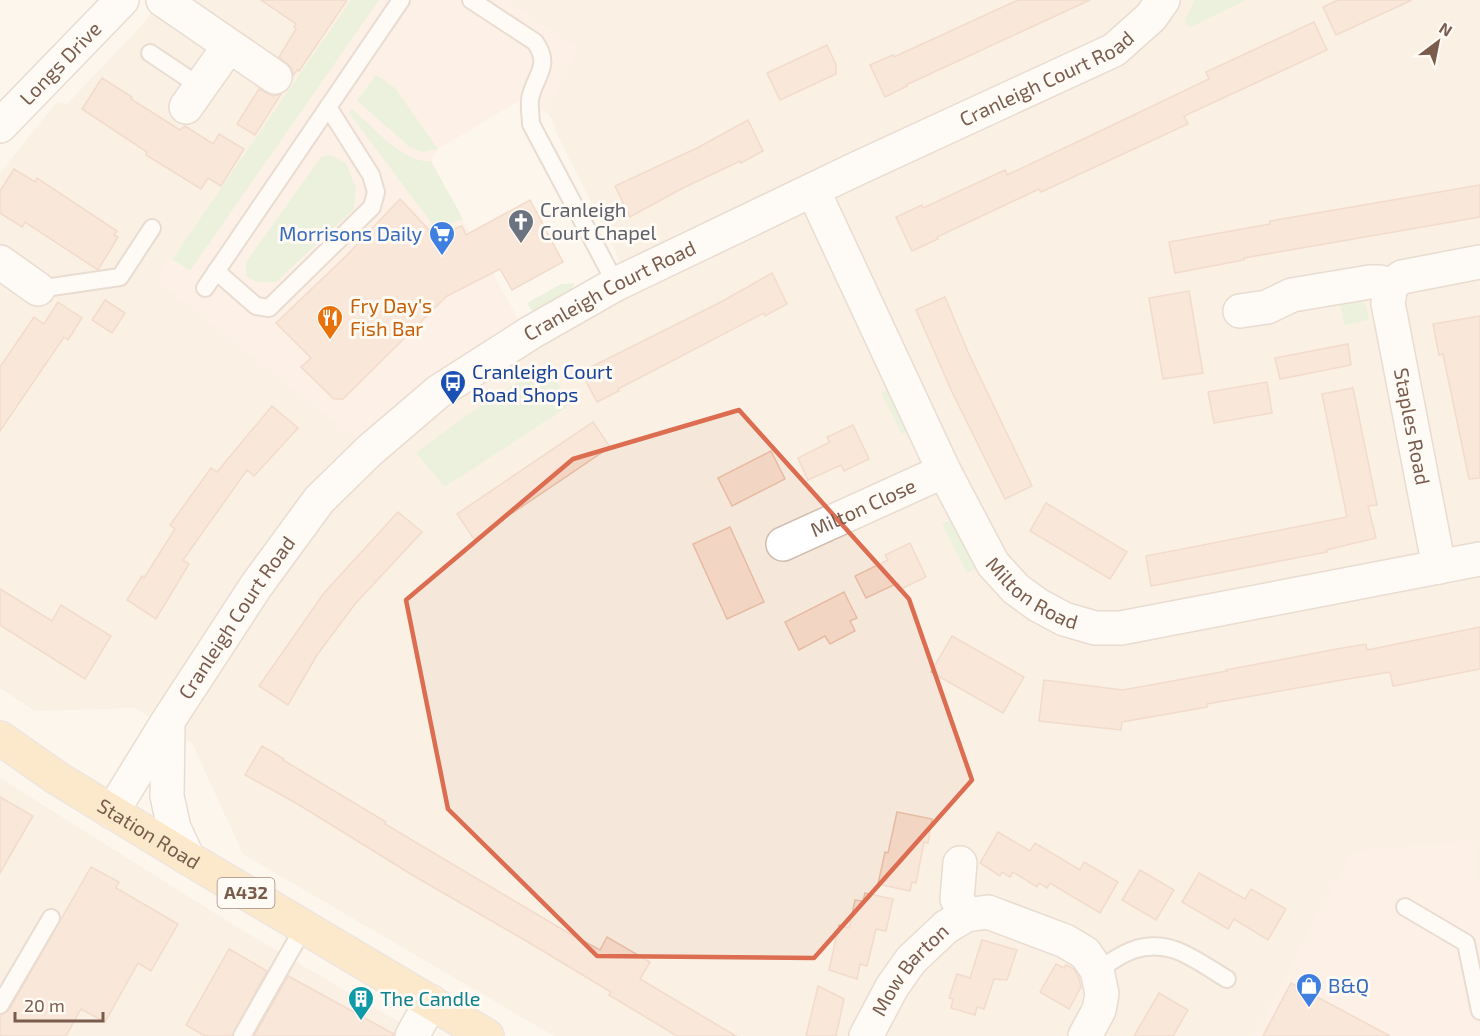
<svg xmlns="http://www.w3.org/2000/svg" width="1480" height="1036" font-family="'Exo 2',sans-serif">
  <rect width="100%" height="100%" fill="#fdf6ec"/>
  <g fill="#f5e8da">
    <polygon points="161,0 351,0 157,280 441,410 534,348 635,291 557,134 550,115 553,92 577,48 505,0 1480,0 1480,895 1473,841 1352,852 1254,1036 554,1036 243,854 192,743 135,708 35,711 0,688 0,173 56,103 61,102 66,105 143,24"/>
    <polygon points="0,778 240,929 423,1036 0,1036"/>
  </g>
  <g fill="#fde8e0">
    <polygon points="351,0 505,0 577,48 553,92 550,115 520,100 438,149 431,161 534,348 441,410 382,460 156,280"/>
    <polygon points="1473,840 1480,895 1480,1036 1254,1036 1352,852"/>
  </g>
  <g fill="#d8ecc9">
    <polygon points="351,0 379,0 190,271 172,259"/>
    <polygon points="1195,0 1246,0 1189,28 1185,21"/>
    <polygon points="376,75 395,88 438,149 422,152 410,147 357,101"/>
    <path d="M352,109C373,126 403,164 431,161L463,219L436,229L349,113Z"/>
    <polygon points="330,155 346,163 356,188 354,209 276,282 257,282 246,276 246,262 321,157"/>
    <polygon points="575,283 570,291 534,315 527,303 561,284"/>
    <polygon points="1339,298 1358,299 1366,305 1369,320 1344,325"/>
    <path d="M547,365L570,405L445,487L416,453C458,420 501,391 547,365Z"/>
    <polygon points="895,386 915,428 902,434 881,393"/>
    <polygon points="955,517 981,566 967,573 942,524"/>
  </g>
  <g fill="#f3d5c3" stroke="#e6bba3" stroke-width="1.5">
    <polygon points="261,0 347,0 299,71 297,70 293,76 292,68 279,57 296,29 294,27 296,24"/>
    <polygon points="1018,0 1090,0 906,85 907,86 885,97 870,65 893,55 894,57"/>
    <polygon points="1338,0 1412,0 1336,35 1323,7"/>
    <polygon points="1314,22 1327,50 1184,116 1188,124 1041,192 1039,189 937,237 938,239 912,251 896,217 922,205 923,208 1005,170 1007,175 1094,134 1209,79 1206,72"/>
    <polygon points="827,45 836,65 836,74 780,100 767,73"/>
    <polygon points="102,78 132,97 131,99 180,130 185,126 213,144 219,134 244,149 221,186 208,178 201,189 146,155 147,152 82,109"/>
    <polygon points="259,89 273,96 281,94 255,135 237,124"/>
    <polygon points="748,120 763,151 741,163 740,161 681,189 630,217 615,186 697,148"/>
    <polygon points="14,169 35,182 37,178 117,231 114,235 118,237 98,270 25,222 22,227 0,213 0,191"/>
    <polygon points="1480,185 1480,217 1244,258 1244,260 1175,273 1169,242 1270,224 1270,221"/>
    <polygon points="400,199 435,236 462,226 466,235 530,200 563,262 512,290 500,269 447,296 343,399 334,399 301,367 311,358 276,323 346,256"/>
    <polygon points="772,273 787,304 765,316 764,313 618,389 619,391 597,402 581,372 721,302"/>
    <polygon points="1189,291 1203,373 1163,379 1149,298"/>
    <polygon points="945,297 968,352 1032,486 1005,499 952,392 916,310"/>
    <polygon points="105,300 125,313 112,333 92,320"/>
    <polygon points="58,302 82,318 68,340 64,337 0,431 0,367 34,317 44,324"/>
    <polygon points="1480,316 1480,478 1469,479 1443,354 1439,355 1433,324"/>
    <polygon points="1348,344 1351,365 1280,379 1275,358"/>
    <polygon points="1267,382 1272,413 1214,423 1208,392"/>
    <polygon points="1353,388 1377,505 1368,506 1376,538 1326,550 1327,552 1151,586 1146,556 1347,517 1322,394"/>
    <polygon points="272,406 298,428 254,476 247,470 183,560 189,564 156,619 127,600 142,576 144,578 175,529 170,525 211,468 217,472"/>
    <polygon points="593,422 610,447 474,539 457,514"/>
    <polygon points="853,425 869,459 844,471 841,465 808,480 798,458 830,442 827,437"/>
    <polygon points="771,451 785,479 732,506 718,478"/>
    <polygon points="1046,503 1127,552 1110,579 1030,531"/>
    <polygon points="398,512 422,532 355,604 317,655 288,705 259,686 324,593"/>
    <polygon points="730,527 764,602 727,619 693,544"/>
    <polygon points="910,543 926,577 901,589 898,583 866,598 855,576 888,560 885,555"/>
    <polygon points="0,589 52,621 61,605 111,636 85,679 0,625"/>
    <polygon points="844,592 857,618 850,621 855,631 830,644 825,636 799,650 785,622"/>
    <polygon points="1480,627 1480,669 1393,686 1390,672 1342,680 1207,704 1207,707 1122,722 1121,730 1039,721 1044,680 1123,690 1227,671 1226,670 1337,649 1366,644 1367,650"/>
    <polygon points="952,636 1024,677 1003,713 931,672"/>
    <polygon points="262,746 284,759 283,760 386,822 385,824 570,934 600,950 607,937 650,962 640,979 736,1036 677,1036 609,995 611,992 528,942 414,876 296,803 245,775"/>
    <polygon points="0,797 33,816 0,873"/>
    <polygon points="897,812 932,819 928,843 924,842 916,883 912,882 910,891 878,884 885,852 888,853"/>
    <polygon points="998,832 1030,851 1035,843 1080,870 1084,862 1118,882 1100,913 1050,883 1047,888 1039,883 1037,887 1013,872 1010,877 1002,872 1000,876 980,863"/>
    <polygon points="91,867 119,882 116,888 178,924 151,971 138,963 105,1022 81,1009 66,1036 0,1036 0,1015 9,1010"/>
    <polygon points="1140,870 1174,890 1156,920 1122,900"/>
    <polygon points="1199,873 1245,899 1251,889 1286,909 1268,940 1234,919 1228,929 1182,902"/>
    <polygon points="865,893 893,899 886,931 876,929 867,966 860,964 857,979 829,970 839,925 849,928 855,900 863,901"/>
    <polygon points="982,940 1017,950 1007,980 994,979 984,1009 977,1007 975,1015 951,1008 953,999 949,998 957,974 970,978"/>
    <polygon points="229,949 267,971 232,1036 205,1036 186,1025"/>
    <polygon points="1056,964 1064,968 1066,965 1074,969 1079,978 1081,987 1069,1009 1040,992"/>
    <polygon points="288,976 394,1034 393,1036 254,1036"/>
    <polygon points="1291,983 1390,1036 1263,1036"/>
    <polygon points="818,986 844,999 836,1036 806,1036"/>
    <polygon points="1159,993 1188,1010 1173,1036 1134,1036"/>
  </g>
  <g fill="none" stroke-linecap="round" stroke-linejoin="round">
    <defs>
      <g id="service">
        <path d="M471,0L535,42C551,65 537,73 531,95C528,103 531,115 531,124L616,284"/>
        <polyline points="150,53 201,87"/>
        <polyline points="216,271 256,306 269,308 372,207 376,192 371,175 328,107"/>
        <polyline points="205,288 401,0"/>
        <polyline points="38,289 120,277 152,228"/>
        <polyline points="1405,907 1466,943 1480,1011"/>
        <path d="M1097,970C1108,964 1121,954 1133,950C1171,937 1196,961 1227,979"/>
        <polyline points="0,1005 51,918"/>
        <polyline points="242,1036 304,927"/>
      </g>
      <g id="minor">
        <polyline points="163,0 275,77"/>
        <polyline points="186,107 229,46"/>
        <path id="s1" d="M0,126L122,0"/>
        <path id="s2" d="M813,190L944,471L993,564L1016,589L1038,605L1064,619L1095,628H1121L1480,559"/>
        <polyline points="0,262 38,289"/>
        <path id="s3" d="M1391,285L1388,303L1439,567"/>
        <polyline points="1391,285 1402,277 1480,262"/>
        <polyline points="1240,311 1267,307 1292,295 1370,282 1380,282 1391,285"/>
        <path id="s4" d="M783,544L944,471"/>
        <polyline points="168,723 167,796 174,828 188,858"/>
        <path id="s5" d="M112,812L168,721L256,586L319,500L369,451L438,392L530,333L616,284L856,169L1114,50L1151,17L1163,0"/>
        <polyline points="960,863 957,899 966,915"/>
        <polyline points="412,1036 431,1002"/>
        <path id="s6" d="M866,1036L892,987L911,960L946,927L966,915L988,912L1065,941L1085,953L1097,970L1102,994L1099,1010L1085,1036"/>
      </g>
      <g id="primary">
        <path id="s7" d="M0,738L57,778L188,858L487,1036"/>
      </g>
    </defs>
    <use href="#service" stroke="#d1beb0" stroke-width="20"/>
    <use href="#minor" stroke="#d1beb0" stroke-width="36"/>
    <use href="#primary" stroke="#dad1cd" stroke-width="36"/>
    <use href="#service" stroke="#fff" stroke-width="16"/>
    <use href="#minor" stroke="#fff" stroke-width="33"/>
    <use href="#primary" stroke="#fbd9a5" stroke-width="33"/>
  </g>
  <path d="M0 0H1480V1036H0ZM739,410L909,599L972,780L814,958L597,956L448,809L406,600L573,459Z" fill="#fdf6ec" fill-opacity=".55" fill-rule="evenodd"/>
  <path fill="none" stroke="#dc6d51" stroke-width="4.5" stroke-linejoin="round" d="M739,410L909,599L972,780L814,958L597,956L448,809L406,600L573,459Z"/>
  <defs>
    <symbol id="church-pin" viewBox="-11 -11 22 30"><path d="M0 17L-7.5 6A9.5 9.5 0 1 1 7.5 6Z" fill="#6b7280" stroke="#fffaf3"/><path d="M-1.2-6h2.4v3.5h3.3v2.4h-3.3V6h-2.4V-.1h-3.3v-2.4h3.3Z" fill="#fff"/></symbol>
    <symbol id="supermarket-pin" viewBox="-11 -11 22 30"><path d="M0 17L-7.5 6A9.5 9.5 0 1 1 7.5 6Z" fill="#3f7fe0" stroke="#fffaf3"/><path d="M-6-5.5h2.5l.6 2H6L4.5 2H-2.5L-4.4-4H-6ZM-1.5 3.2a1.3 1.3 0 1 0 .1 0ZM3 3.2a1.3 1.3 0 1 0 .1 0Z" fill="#fff"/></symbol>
    <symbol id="restaurant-pin" viewBox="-11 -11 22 30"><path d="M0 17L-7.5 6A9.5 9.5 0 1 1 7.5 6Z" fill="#e8710a" stroke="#fffaf3"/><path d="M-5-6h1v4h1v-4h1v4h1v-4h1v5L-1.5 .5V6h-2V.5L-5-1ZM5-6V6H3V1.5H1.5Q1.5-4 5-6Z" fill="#fff"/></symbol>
    <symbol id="bus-pin" viewBox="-11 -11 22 30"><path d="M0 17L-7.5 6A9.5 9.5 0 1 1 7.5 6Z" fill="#1a4fb4" stroke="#fffaf3"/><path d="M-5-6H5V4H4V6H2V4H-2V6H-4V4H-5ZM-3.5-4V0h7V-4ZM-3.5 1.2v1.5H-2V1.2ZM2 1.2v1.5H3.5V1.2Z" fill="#fff"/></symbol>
    <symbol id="shop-pin" viewBox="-11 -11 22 30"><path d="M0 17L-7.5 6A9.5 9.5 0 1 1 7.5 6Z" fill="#3f7fe0" stroke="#fffaf3"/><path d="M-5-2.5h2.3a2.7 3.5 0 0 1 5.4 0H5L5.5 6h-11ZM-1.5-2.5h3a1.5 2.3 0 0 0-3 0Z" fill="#fff"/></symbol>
    <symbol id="building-pin" viewBox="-11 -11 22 30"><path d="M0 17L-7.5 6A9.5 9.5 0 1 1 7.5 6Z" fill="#0f9aa8" stroke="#fffaf3"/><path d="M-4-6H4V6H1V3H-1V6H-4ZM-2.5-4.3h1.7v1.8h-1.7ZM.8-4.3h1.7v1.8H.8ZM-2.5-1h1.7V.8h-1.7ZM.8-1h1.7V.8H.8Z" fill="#fff"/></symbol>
  </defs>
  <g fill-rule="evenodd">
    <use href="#church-pin" x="506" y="207" width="30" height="40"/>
    <use href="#supermarket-pin" x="427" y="219" width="30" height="40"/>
    <use href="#restaurant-pin" x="315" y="303" width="30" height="40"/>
    <use href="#bus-pin" x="438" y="368" width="30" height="40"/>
    <use href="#shop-pin" x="1294" y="971" width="30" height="40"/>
    <use href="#building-pin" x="346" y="984" width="30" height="40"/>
  </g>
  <g text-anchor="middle" stroke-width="6" stroke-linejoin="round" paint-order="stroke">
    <rect fill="#fffaf3" stroke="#a28b7f" stroke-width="1.5" x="217.5" y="878" width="57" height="30" rx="4.5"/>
    <g font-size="18" font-weight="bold" fill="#7a5c4d">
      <text x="246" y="899">A432</text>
    </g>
    <g font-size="20" fill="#7a5c4d" stroke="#fffaf3">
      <text dy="7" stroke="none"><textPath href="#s1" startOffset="87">Longs Drive</textPath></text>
      <text dy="7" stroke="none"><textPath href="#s5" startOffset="1221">Cranleigh Court Road</textPath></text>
      <text dy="7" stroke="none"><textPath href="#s5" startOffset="735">Cranleigh Court Road</textPath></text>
      <text dy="7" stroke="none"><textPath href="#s3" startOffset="144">Staples Road</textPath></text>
      <text dy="7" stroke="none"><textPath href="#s4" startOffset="88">Milton Close</textPath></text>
      <text dy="7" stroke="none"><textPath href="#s2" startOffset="465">Milton Road</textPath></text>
      <text dy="7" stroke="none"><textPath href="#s5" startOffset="231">Cranleigh Court Road</textPath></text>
      <text dy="7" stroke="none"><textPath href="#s7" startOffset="177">Station Road</textPath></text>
      <text dy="7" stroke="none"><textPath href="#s6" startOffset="80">Mow Barton</textPath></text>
    </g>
    <g font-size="20" fill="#5b616d" stroke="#fffaf3" text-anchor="start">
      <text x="540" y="217">Cranleigh<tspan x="540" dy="23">Court Chapel</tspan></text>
    </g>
    <g font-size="20" fill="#366cbe" stroke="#fffaf3" text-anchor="end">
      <text x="422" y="241">Morrisons Daily</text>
      <text x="1328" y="993" text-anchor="start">B&amp;Q</text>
    </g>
    <g font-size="20" fill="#c56008" stroke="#fffaf3" text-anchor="start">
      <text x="350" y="313">Fry Day's<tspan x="350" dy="23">Fish Bar</tspan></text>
    </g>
    <g font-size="20" fill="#164399" stroke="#fffaf3" text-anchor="start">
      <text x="472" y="379">Cranleigh Court<tspan x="472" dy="23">Road Shops</tspan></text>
    </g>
    <g font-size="20" fill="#0d838f" stroke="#fffaf3" text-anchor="start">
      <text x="380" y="1006">The Candle</text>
    </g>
  </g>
  <g transform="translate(1438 42) rotate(32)" stroke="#fffaf3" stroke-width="4.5" paint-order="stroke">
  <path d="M0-4.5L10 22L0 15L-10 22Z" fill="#7a5c4d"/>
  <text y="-9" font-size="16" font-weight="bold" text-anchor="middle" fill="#7a5c4d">N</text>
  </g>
  <path d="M15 1012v9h88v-9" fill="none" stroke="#7a5c4d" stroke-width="3"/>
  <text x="24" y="1012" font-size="18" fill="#7a5c4d" stroke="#fffaf3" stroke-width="4.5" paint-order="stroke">20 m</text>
</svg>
